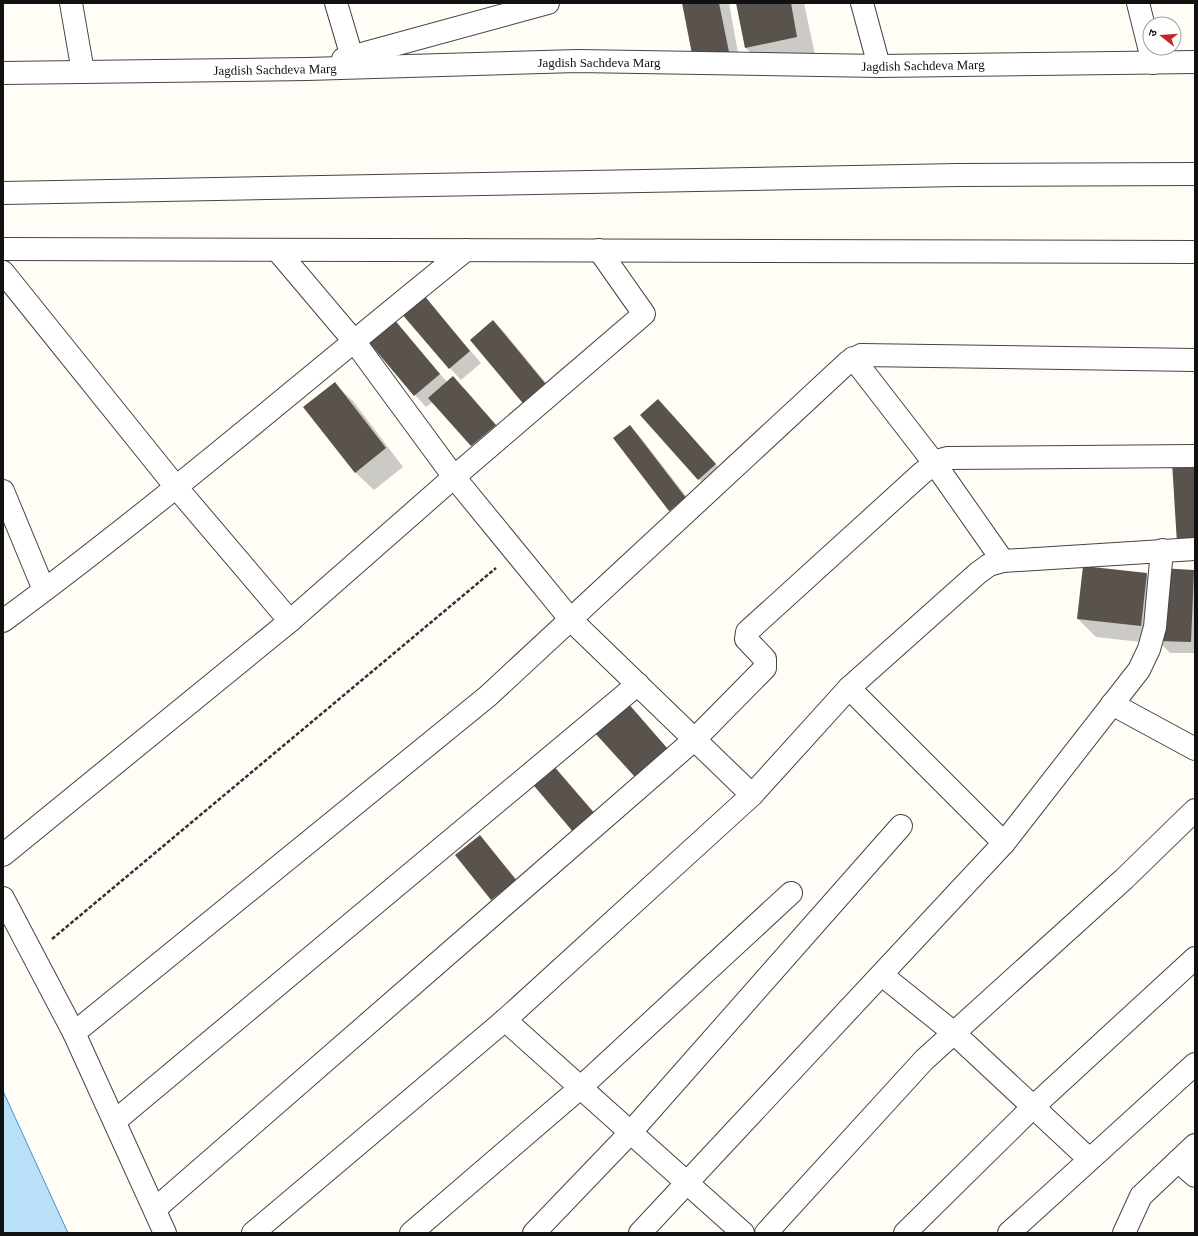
<svg xmlns="http://www.w3.org/2000/svg" width="1198" height="1236" font-family="'Times New Roman','Noto Sans Devanagari',serif">
  <rect width="100%" height="100%" fill="#fffdf5"/>
  <polygon fill="#b9e0f7" stroke="#3f96cf" points="3,1091 68,1233 3,1233"/>
  <g fill="#0003">
    <polygon points="683,3 729,3 740,64 706,71"/>
    <polygon points="737,3 804,3 815,55 763,65 745,47"/>
    <polygon points="423,296 481,363 461,380 450,368"/>
    <polygon points="393,320 447,382 465,389 507,438 484,458 433,402 426,407 415,395"/>
    <polygon points="493,321 505,333 560,400 527,407"/>
    <polygon points="335,384 353,401 403,467 374,490 356,473 305,407"/>
    <polygon points="670,412 727,477 711,491 699,479"/>
    <polygon points="630,426 641,438 697,510 681,522 669,510"/>
    <polygon points="1193,571 1195,572 1195,653 1170,653 1159,642 1159,644 1096,637 1078,619 1146,574 1160,588"/>
    <polygon points="638,716 678,760 635,777"/>
    <polygon points="480,836 527,892 504,911 492,899"/>
  </g>
  <g fill="#5a524d">
    <polygon points="682,3 719,3 729,52 693,59"/>
    <polygon points="736,3 791,3 797,37 745,48"/>
    <polygon points="423,294 470,351 449,369 401,313"/>
    <polygon points="393,318 440,374 414,396 367,340"/>
    <polygon points="493,320 549,388 526,407 470,340"/>
    <polygon points="453,376 496,425 471,446 428,398"/>
    <polygon points="335,382 386,448 355,473 303,407"/>
    <polygon points="658,399 716,464 698,480 640,415"/>
    <polygon points="630,425 686,498 669,511 613,438"/>
    <polygon points="1195,461 1195,541 1177,543 1172,462"/>
    <polygon points="1083,566 1147,573 1141,626 1077,619"/>
    <polygon points="1160,568 1194,570 1191,642 1157,641"/>
    <polygon points="627,702 667,748 635,777 594,732"/>
    <polygon points="552,764 596,815 574,833 530,781"/>
    <polygon points="480,835 516,880 491,900 455,855"/>
  </g>
  <g fill="none" stroke-linecap="round" stroke-linejoin="round">
    <defs>
      <g id="street">
        <polyline points="71,3 83,72"/>
        <polyline points="336,3 352,57"/>
        <polyline points="862,3 879,66"/>
        <polyline points="1138,3 1153,63"/>
        <polyline points="343,59 548,3"/>
        <polyline points="3,73 307,69 577,61 879,66 1195,62"/>
        <polyline points="3,193 958,175 1195,174"/>
        <polyline points="3,249 1195,252"/>
        <polyline points="277,250 354,341 454,477 571,620 752,795"/>
        <polyline points="3,272 176,487 290,621"/>
        <polyline points="853,358 935,464 1003,561"/>
        <polyline points="3,491 44,590"/>
        <path d="M3,621C162,504 312,374 466,250"/>
        <polyline points="849,688 1004,843"/>
        <polyline points="1112,704 1195,749"/>
        <polyline points="3,855 290,621 454,477 644,314 599,250"/>
        <polyline points="3,898 74,1033"/>
        <polyline points="882,975 954,1033 1089,1159"/>
        <polyline points="505,1020 743,1233"/>
        <polyline points="115,1121 638,684"/>
        <polyline points="1178,1161 1195,1176"/>
        <polyline points="155,1209 695,739 765,668 765,659 746,639 747,632 922,473 940,460 947,458 1195,456"/>
        <polyline points="165,1233 74,1033 488,696 848,362 861,355 1195,360"/>
        <polyline points="253,1233 505,1020 752,795 849,688 978,573 989,565 1003,561 1195,549"/>
        <polyline points="411,1233 580,1088 791,893"/>
        <polyline points="534,1233 630,1133 901,826"/>
        <polyline points="640,1233 1004,843 1139,670 1149,649 1155,627 1162,550"/>
        <polyline points="766,1233 924,1060 1124,879 1195,810"/>
        <polyline points="905,1233 1033,1107 1195,958"/>
        <polyline points="1009,1233 1195,1064"/>
        <polyline points="1124,1233 1141,1196 1195,1145"/>
      </g>
    </defs>
    <use href="#street" stroke="#444" stroke-width="24"/>
    <polyline stroke="#333" stroke-width="2.5" stroke-dasharray="4 2" stroke-linecap="butt" points="52,939 496,568"/>
    <use href="#street" stroke="#fff" stroke-width="22"/>
  </g>
  <g text-anchor="middle" stroke-width="4" stroke-linejoin="round" paint-order="stroke">
    <g font-size="13" fill="#111" stroke="#fff">
      <text x="599" y="67">Jagdish Sachdeva Marg</text>
      <text transform="translate(923 65) rotate(-1)" y="5">Jagdish Sachdeva Marg</text>
      <text transform="translate(275 69) rotate(-1)" y="5">Jagdish Sachdeva Marg</text>
    </g>
  </g>
  <rect width="1198" height="1236" fill="none" stroke="#111111" stroke-width="8"/>
  <g transform="translate(1162 36) rotate(287)"><circle r="19" fill="#ffffff" stroke="#a0a0a0"/>
  <path d="M0-3L7 15L0 10L-7 15Z" fill="#c4262e"/>
  <text y="-6" font-size="11" font-weight="bold" text-anchor="middle" fill="#111111">उ</text>
  </g>
</svg>
